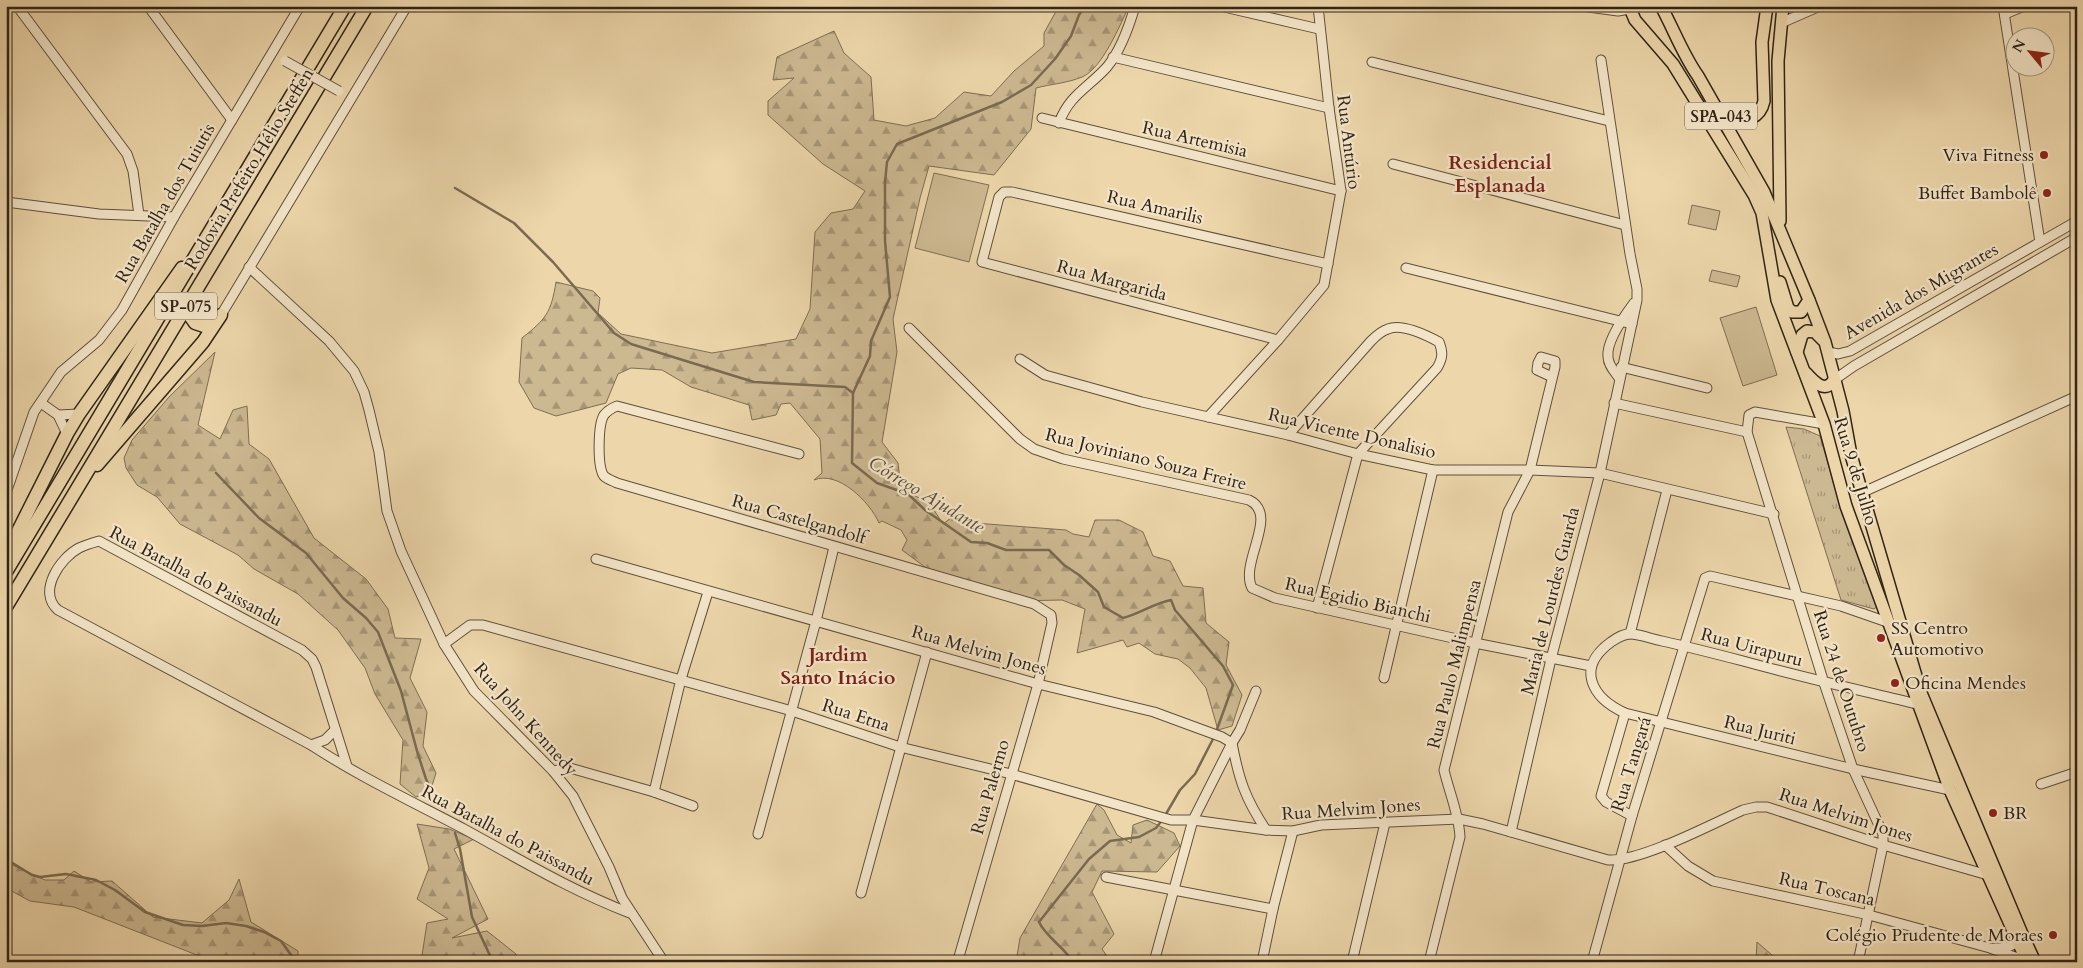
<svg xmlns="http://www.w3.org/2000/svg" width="2083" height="968" font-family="Cardo,serif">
  <defs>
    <pattern id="grass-tufts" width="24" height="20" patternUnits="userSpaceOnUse" patternTransform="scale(1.25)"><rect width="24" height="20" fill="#ccb891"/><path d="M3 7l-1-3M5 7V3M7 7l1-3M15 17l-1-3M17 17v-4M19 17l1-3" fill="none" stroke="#a69575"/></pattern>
    <pattern id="forest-firs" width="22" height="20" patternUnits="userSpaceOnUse" patternTransform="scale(1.25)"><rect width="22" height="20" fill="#ccb891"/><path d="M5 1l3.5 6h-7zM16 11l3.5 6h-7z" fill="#a69575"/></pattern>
  </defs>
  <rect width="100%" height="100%" fill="#ecd6aa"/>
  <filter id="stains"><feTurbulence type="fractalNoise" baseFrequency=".004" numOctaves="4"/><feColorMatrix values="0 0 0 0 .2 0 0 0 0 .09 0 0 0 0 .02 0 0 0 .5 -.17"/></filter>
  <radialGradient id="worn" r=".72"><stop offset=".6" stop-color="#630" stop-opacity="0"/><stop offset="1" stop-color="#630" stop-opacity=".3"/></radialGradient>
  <polygon fill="url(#grass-tufts)" stroke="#7e6e54" points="1786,427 1804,429 1820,436 1842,512 1878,606 1874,609 1841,600"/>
  <g fill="url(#forest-firs)" stroke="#7e6e54">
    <path d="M1059,6H1129C1120,25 1102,69 1082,77C1068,83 1051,84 1036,88L1031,129L994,175L929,166L920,198L893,319L897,352L882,442L898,463L901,488L930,504L943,524L955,515L961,522L1066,530L1073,534L1089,537L1095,520H1119L1143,532L1153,556L1170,561L1183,586L1203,588L1206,623L1229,642L1226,665L1242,695L1232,726L1218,730L1206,688L1190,668L1178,659L1155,654L1139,643L1127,647L1123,640L1077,653L1085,609L1062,600L1013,601L944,581L902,550L907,540L901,530L882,521L879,523C870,502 838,470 814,480L822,473L820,439L790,403L781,404L776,415L752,420L749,405L691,387L662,370L631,368L618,374L606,403L556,416L534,408L519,382L522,338C546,319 551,313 556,282L593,291L600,298L598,313L621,334L712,353L796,339L810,309L815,232L831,213L853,209L865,191L823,164L768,115V101L794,78L773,80L777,57L834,31L844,53L871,77L874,120L906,126L935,118L964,92L991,96L1014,71L1044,46V33Z"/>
    <polygon points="215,352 198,425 220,439 233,410 247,406 249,444 269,459 314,538 366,579 388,609 395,638 421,639 410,678 427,712 423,746 436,773 430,792 416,797 400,784 403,740 375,694 365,668 338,630 298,594 254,569 238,555 180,524 157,497 137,485 126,468 124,458 132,440 169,397"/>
    <polygon points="1097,804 1104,810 1117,835 1131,843 1133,825 1147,820 1174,833 1180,846 1157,872 1102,871 1092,892 1114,934 1102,949 1111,962 1016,962 1020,938"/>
    <polygon points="417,824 449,829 474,839 454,849 488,919 452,938 487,931 516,954 516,962 421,962 427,923 448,919 417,899 429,868"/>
    <polygon points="6,862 45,880 64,880 74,871 91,882 112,881 153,917 202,923 229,900 239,879 251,922 298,951 298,960 295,962 236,962 202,957 74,907 30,901 6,888"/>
    <polygon points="1757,942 1780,962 1756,962"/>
  </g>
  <g fill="#ccb891" stroke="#7e6e54">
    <polygon points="934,173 989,185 969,262 915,248"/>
    <polygon points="1692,205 1720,211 1716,230 1688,224"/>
    <polygon points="1712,270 1740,276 1737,287 1709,281"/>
    <polygon points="1756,307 1777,375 1743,386 1720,318"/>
  </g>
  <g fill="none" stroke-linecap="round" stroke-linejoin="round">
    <g stroke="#7a6a51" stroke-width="2.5">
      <path d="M1085,6L1079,15L1071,36L1055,59L1031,85L1002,102L897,144L887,162L885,182V241L890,297L871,341L870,356L853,393L852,463L877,483L908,494L925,510L971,542L987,543L1006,550H1049L1064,565L1079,575L1098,592L1104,607L1123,618C1140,614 1154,603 1171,600L1175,610L1223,666L1233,685L1216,732"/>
      <polyline points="455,188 514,223 553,262 614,333 631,344 754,382 845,387 853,393"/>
      <polyline points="216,473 259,518 306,553 343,598 366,618 378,632 401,691 417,751 426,779 435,796"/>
      <polyline points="455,833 460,849 472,917 493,962"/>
      <polyline points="6,859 32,875 40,877 66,874 96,880 115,890 145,912 183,925 202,926 226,923 246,926 264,932 281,941 296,962"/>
      <path d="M1073,962C1064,947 1046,937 1039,922L1089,859L1110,841L1139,837L1156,828L1163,819L1180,790L1195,774L1214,737"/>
    </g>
    <defs>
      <g id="minor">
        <polyline points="17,6 127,154 133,171 139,215"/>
        <polyline points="148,6 232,120"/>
        <polyline points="1220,6 1319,29"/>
        <polyline points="1581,6 1618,11 1630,9"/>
        <polyline points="2003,6 2040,242"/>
        <polyline points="2005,14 2024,6"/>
        <polyline points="1781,23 1820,6"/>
        <polyline points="1113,57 1329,108"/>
        <polyline points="1372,62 1609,121"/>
        <polyline points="1042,118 1341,191"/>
        <path d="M1059,123C1069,95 1088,88 1107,67C1121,50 1129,27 1135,6"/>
        <polyline points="1393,164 1625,225"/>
        <polyline points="6,202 99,214 174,217"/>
        <polyline points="249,267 329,341 354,371 364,392 369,410 379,452 387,511 401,551 444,644 474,691 553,771 573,796 609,867 622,898 664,962"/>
        <polyline points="1406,268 1632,324"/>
        <polyline points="221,315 407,6"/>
        <path d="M909,328L1020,439L1034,449L1063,459L1249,500C1280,515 1239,562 1252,588L1275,598L1475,643L1591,666"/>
        <polyline points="1278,340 982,262 999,197 1004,192 1012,192 1328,264"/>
        <polyline points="1828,352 1838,354 1850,351 2077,221"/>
        <polyline points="1020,359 1045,375 1142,402 1288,435 1358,454 1433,470 1530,470 1600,473 1774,514"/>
        <polyline points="1621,367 1707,388"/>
        <path d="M1619,378C1615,372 1608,365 1608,357C1606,342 1625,315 1634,303"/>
        <polyline points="1834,380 1854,366 2077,237"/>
        <polyline points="41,403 58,415 79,414"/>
        <polyline points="1614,403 1747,432"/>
        <polyline points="58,415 67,434"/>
        <polyline points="1208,417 1278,340 1324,285 1341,191 1329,108 1318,6"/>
        <polyline points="1824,424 1755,412 1749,415 1747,432 1824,683 1853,769 1883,834 1883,845 1858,962"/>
        <path d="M1288,435L1371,341C1376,336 1381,331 1388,329C1402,323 1426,335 1439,342C1443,352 1443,358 1437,368L1358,454L1317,608"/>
        <path d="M799,454L617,406C612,408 608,410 604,415C598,424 597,467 604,476C607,479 613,481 617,483L1034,604L1051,615L1052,623L1038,684L958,960"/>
        <polyline points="6,493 34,412 61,372 99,340 122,310 174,217 300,6"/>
        <polyline points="1861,493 2077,396"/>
        <path d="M596,559L1038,684L1154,712L1222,737L1232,743C1239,780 1245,798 1266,830"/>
        <polyline points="1630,634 1667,490"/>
        <path d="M444,644L470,625H483L792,711L900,747L1011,774L1171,820H1193L1266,830L1293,831L1321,825L1459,819L1483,824L1608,860C1640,862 1712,824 1743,810L1756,807H1767L1883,845L1988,875"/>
        <polyline points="1384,678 1433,470"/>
        <path d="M1917,704C1859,690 1801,677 1743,661C1716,654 1689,647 1662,641C1652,639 1642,635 1632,634C1624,633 1617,638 1611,642C1575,668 1592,698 1625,713L1853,769L1950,790"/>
        <polyline points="1625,713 1601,796 1606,802 1632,816"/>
        <polyline points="311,745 325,740 335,730"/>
        <path d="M347,766L316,667L312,659L302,650L99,541C92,543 85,545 79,548C60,558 37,592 58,610L311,745C360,777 413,802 464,829C519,859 572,891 630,913"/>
        <polyline points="553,771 570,768 654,792 693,806"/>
        <polyline points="2041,784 2077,772"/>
        <polyline points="654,792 681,679 708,592"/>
        <polyline points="1511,832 1551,659 1600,473 1637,300 1637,289 1630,254 1601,60"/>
        <polyline points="758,834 816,621 834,547"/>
        <polyline points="1665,845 1688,866 1713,881 1869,915 1990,948 2026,961"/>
        <polyline points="1106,877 1273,909"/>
        <polyline points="861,893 927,652"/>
        <path d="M1995,948C2006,948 2014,947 2020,937"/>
        <polyline points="1154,962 1193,820 1232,743 1240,730 1256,691"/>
        <polyline points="1262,962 1273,909 1293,831"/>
        <polyline points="1352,962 1385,823"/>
        <path d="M1429,962L1460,837C1459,814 1449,792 1444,770L1508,512L1530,470L1555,367V361L1541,357L1538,363L1537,370L1552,377"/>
        <polyline points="1592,962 1632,816 1705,578 1710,576 1841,606 1890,623"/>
      </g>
      <g id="major">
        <polyline points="1629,6 1635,20 1673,64 1754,195 1762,213 1777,300 1824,424 1846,506 1950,790 2027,962"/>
        <path d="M1661,6C1674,30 1683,55 1698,76L1764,192L1809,300L1825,342L1843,411L1851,455L1921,693L2022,934L2035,962"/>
        <path d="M1722,109L1730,120C1747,121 1760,119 1764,101L1762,42L1767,6"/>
        <polyline points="1780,221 1778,61 1783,6"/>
        <polyline points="1780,282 1788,308 1792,312 1801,312 1809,300"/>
        <polyline points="1797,352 1802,335 1807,331 1815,332 1823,340"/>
        <path d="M1806,373C1814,382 1825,394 1834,380"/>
      </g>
      <g id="highway">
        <polyline points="193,300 190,316 195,323 204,326 219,317"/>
        <polyline points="97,465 203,342 221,315"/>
        <polyline points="6,555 67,434 79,414 182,268"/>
        <polyline points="6,572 345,6"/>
        <polyline points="6,607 367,6"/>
      </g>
    </defs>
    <use href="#minor" stroke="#5f503c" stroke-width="11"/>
    <use href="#major" stroke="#302317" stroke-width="14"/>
    <use href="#highway" stroke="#302317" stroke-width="15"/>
    <use href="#minor" stroke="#f3e4c8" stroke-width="9"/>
    <use href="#major" stroke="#ecd6aa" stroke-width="11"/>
    <use href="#highway" stroke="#ecd6aa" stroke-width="12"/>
    <defs>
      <polyline id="minor-bridge" points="285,61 339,91"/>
    </defs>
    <use href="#minor-bridge" stroke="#5f503c" stroke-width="11" stroke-linecap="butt"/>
    <use href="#minor-bridge" stroke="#f3e4c8" stroke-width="9"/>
  </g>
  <g fill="#8f2418" stroke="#f3e4c8" stroke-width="2">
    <circle cx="2044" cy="155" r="5"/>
    <circle cx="2047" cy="193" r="5"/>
    <circle cx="1881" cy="638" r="5"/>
    <circle cx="1895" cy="683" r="5"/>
    <circle cx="1993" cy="813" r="5"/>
    <circle cx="2053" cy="935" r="5"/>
  </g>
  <g text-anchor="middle" stroke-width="4.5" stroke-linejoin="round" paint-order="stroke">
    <g fill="#f3e4c8" stroke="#6a5d4c" stroke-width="1">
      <rect x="1685" y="102.5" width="72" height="27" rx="4"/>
      <rect x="155" y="292.5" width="62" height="27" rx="4"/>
    </g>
    <g font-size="16" font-weight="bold" fill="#302317">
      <text x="1721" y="122">SPA-043</text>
      <text x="186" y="312">SP-075</text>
    </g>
    <g font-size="18" fill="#302317" stroke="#f3e4c8">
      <text transform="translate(1195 139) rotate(13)" y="6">Rua Artemisia</text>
      <text transform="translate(1349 142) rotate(83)" y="6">Rua Antúrio</text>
      <text transform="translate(249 169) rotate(-59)" y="6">Rodovia Prefeito Hélio Steffen</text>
      <text transform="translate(165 203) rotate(-60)" y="6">Rua Batalha dos Tuiutis</text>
      <text transform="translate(1155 207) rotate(13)" y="6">Rua Amarilis</text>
      <text transform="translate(1112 280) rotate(15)" y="6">Rua Margarida</text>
      <text transform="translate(1921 291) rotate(-30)" y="6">Avenida dos Migrantes</text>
      <text transform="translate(1352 433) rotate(13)" y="6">Rua Vicente Donalisio</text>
      <text transform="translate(1146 459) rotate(14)" y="6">Rua Joviniano Souza Freire</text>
      <text transform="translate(1856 471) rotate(73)" y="6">Rua 9 de Julho</text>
      <text transform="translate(799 519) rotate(16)" y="6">Rua Castelgandolf</text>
      <text transform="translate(196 576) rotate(28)" y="6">Rua Batalha do Paissandu</text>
      <text transform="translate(1358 600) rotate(13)" y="6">Rua Egidio Bianchi</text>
      <text transform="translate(1550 601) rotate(-76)" y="6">Maria de Lourdes Guarda</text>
      <text transform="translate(1752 647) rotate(15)" y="6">Rua Uirapuru</text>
      <text transform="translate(979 650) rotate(16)" y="6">Rua Melvim Jones</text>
      <text transform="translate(1454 664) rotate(-76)" y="6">Rua Paulo Malimpensa</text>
      <text transform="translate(1842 681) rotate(72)" y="6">Rua 24 de Outubro</text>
      <text transform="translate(856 715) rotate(18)" y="6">Rua Etna</text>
      <text transform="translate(526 719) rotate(48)" y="6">Rua John Kennedy</text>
      <text transform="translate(1760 730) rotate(14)" y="6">Rua Juriti</text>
      <text transform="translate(1631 764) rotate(-73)" y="6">Rua Tangará</text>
      <text transform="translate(990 787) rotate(-74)" y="6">Rua Palermo</text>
      <text transform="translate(1351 809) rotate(-4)" y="6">Rua Melvim Jones</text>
      <text transform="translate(1846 815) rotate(18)" y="6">Rua Melvim Jones</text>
      <text transform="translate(508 835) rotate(28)" y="6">Rua Batalha do Paissandu</text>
      <text transform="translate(1827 889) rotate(13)" y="6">Rua Toscana</text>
    </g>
    <g font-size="18" fill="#302317" stroke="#f3e4c8" text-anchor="end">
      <text x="2034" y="161">Viva Fitness</text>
      <text x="2037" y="199">Buffet Bambolê</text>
      <text x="1891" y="634" text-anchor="start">SS Centro<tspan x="1891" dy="21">Automotivo</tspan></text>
      <text x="1905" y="689" text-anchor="start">Oficina Mendes</text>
      <text x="2003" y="819" text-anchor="start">BR</text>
      <text x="2043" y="941">Colégio Prudente de Moraes</text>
    </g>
    <g font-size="19" font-style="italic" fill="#5b4c39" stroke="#f3e4c8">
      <text transform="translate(927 494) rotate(31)" y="7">Córrego Ajudante</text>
    </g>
    <g font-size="20" font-weight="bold" fill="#7a1f14" stroke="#f3e4c8">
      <text x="1500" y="169">Residencial<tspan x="1500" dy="23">Esplanada</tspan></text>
      <text x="838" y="661">Jardim<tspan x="838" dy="23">Santo Inácio</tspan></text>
    </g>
  </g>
  <rect width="2083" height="968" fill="none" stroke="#ecd6aa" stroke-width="25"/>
  <rect x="8" y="8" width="2068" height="953" fill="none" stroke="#302317" stroke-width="2.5"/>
  <rect x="12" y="12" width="2058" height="943" fill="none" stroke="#302317"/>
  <g transform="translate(2030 52) rotate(299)"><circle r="24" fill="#f3e4c8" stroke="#a59781"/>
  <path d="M0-4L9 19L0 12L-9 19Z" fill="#8f2418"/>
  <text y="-8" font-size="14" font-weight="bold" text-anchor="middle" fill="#302317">N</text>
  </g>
  <rect width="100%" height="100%" filter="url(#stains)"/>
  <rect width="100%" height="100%" fill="url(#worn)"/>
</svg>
